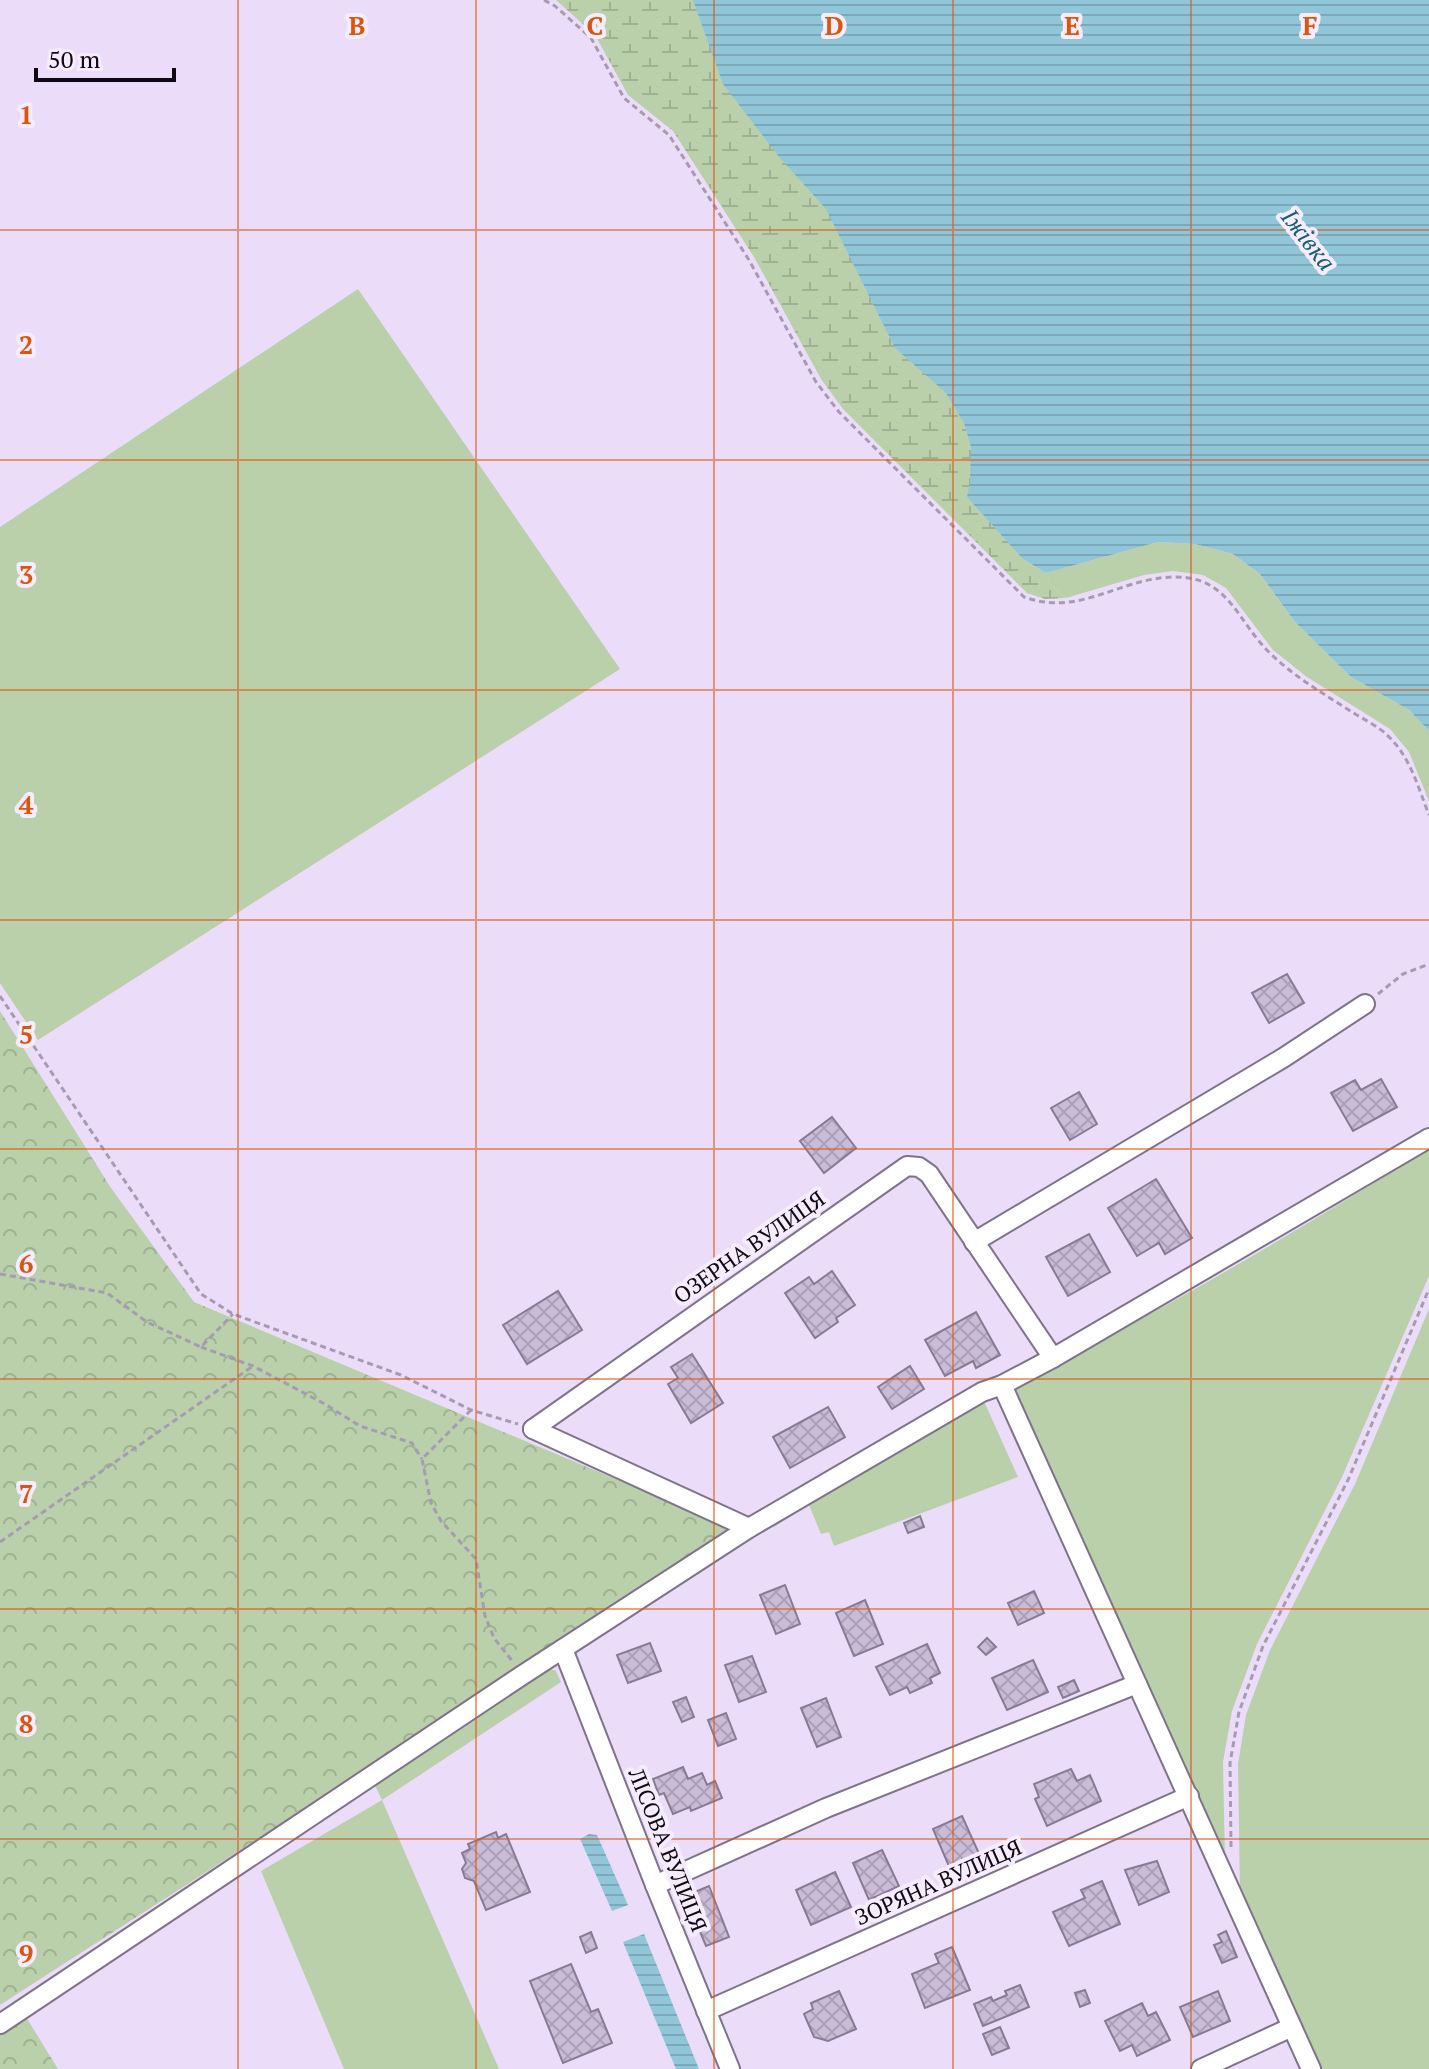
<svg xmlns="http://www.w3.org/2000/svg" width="1429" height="2069" font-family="'PT Serif',serif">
  <defs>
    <pattern id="forest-crowns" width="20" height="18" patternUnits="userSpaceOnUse" patternTransform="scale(2)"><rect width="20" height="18" fill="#b9d0ab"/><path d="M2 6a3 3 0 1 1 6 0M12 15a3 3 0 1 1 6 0" fill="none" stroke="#9eb192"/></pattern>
    <pattern id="wetland-marsh" width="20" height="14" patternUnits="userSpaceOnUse" patternTransform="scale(2)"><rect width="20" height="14" fill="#b9d0ab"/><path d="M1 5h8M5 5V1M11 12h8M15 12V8" fill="none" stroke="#9eb192"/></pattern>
    <pattern id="water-rules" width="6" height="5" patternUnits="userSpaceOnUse" patternTransform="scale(2)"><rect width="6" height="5" fill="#91c6d9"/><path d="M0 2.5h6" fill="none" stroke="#7ca9b9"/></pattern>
    <pattern id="building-cross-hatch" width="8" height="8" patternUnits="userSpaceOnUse" patternTransform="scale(2)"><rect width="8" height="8" fill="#cabcd7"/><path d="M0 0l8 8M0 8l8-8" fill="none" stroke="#aca0b8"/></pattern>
  </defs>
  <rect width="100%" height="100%" fill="#ebddf9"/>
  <g fill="#b9d0ab">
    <polygon points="358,289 620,669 38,1040 0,983 0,527"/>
    <polygon points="1158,542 1195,544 1233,554 1260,574 1295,622 1351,677 1409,710 1429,731 1429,801 1409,752 1390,729 1307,677 1273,650 1226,588 1203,575 1173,571 1144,575 1066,598 1051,585 1046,573"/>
    <path d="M1429,1148V1276L1342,1477L1257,1644L1232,1711L1223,1762L1225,1861L1011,1387C1155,1315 1294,1234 1429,1148Z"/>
    <polygon points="1429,1309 1429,2069 1319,2069 1240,1894 1238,1764 1246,1715 1270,1650 1355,1484"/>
    <polygon points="983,1399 1018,1477 834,1546 829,1532 821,1534 809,1505 774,1527 772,1524"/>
    <polygon points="548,1668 556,1671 561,1682 382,1800 499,2069 344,2069 261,1871 382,1800 374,1783"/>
  </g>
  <g fill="url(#forest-crowns)">
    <polygon points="0,1011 111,1188 194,1302 737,1530 0,2005"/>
    <polygon points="26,2017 58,2069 0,2069 0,2034"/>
  </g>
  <polygon fill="url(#wetland-marsh)" points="556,0 775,0 861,151 1023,559 1046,573 1051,585 1066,598 1045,599 1027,593 843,409 821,379 754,257 673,131 628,95 595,35"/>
  <g fill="url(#water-rules)">
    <polygon points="693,0 1429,0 1429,731 1409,710 1351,677 1295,622 1260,574 1233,554 1195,544 1158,542 1046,573 1023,559 967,497 970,482 971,447 964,423 946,393 895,348 826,209 780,158 723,84"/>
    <polygon points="589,1834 597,1835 628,1905 612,1911 580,1839"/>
    <polygon points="644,1934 699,2069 676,2069 623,1942"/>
  </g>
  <g fill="url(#building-cross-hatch)" stroke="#877b94" stroke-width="2">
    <polygon points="1287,974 1304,1003 1269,1023 1252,993"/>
    <polygon points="1381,1079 1397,1107 1353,1131 1331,1093 1355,1080 1361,1090"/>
    <polygon points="1079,1092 1097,1124 1070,1140 1051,1108"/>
    <polygon points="832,1117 856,1148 824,1173 800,1141"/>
    <polygon points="1156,1179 1192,1238 1165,1254 1159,1243 1137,1256 1108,1208"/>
    <polygon points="1089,1234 1110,1272 1068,1296 1046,1257"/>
    <polygon points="832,1271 855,1305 836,1318 838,1322 815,1338 785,1293 809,1277 814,1284"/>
    <polygon points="558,1291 582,1330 527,1364 503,1325"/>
    <polygon points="976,1312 1000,1355 976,1368 973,1361 945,1376 925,1340"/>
    <polygon points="692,1354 723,1403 691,1423 668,1384 678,1378 671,1367"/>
    <polygon points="910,1366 924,1389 892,1409 878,1387"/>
    <polygon points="828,1407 845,1437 790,1468 773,1437"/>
    <polygon points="920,1516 924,1527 908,1533 904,1523"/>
    <polygon points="785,1585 800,1624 776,1634 760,1595"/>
    <polygon points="1034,1591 1044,1613 1018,1625 1008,1603"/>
    <polygon points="865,1600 883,1644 854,1656 836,1613"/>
    <polygon points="987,1638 996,1647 986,1655 978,1647"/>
    <polygon points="650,1643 661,1671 628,1683 617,1655"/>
    <polygon points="927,1644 940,1673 930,1678 932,1683 910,1693 907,1687 890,1695 876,1667"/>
    <polygon points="752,1656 766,1692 739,1702 725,1665"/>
    <polygon points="1033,1660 1048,1692 1007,1710 992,1678"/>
    <polygon points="1074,1680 1079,1691 1063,1698 1058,1687"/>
    <polygon points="686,1697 694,1717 682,1722 673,1702"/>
    <polygon points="826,1698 841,1737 817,1747 801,1708"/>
    <polygon points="726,1713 736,1739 718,1746 708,1720"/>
    <polygon points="683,1767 688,1779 702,1773 707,1785 715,1781 722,1798 691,1811 690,1807 673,1814 664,1793 659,1795 653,1779"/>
    <polygon points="1071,1769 1077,1781 1090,1775 1101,1801 1047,1826 1035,1799 1039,1797 1034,1784"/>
    <polygon points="962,1816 981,1858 951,1871 933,1829"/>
    <polygon points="496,1832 498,1838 506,1834 530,1892 486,1910 474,1881 465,1878 462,1869 466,1863 462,1853 470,1849 468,1844"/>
    <polygon points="882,1850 899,1886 869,1900 853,1863"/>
    <polygon points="1157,1861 1169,1892 1139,1905 1125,1870"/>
    <polygon points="835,1872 851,1907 811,1925 796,1890"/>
    <polygon points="1102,1881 1120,1924 1069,1946 1053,1912 1085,1898 1081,1890"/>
    <polygon points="709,1886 729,1937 706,1946 685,1896"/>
    <polygon points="1226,1931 1237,1957 1222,1963 1214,1945 1222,1942 1218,1935"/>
    <polygon points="591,1932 597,1948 586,1953 580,1937"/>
    <polygon points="952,1947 970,1990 925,2008 912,1974 939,1963 935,1954"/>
    <polygon points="571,1964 591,2012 598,2009 612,2043 563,2063 530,1981"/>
    <polygon points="1020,1985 1029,2007 983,2026 974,2004 991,1997 993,2001 1007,1995 1005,1991"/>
    <polygon points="1085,1990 1090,2003 1080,2007 1075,1993"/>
    <polygon points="839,1991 856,2029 828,2041 814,2037 804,2014 813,2009 811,2003"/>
    <polygon points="1218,1991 1230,2021 1193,2037 1180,2007"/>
    <polygon points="1142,2003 1148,2016 1156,2012 1170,2040 1137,2056 1132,2045 1120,2051 1105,2021"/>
    <polygon points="1000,2027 1009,2048 992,2055 983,2034"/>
  </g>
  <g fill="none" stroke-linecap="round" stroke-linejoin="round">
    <defs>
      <g id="minor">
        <polyline points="974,1242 1283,1058 1365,1004"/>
        <polyline points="1002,1385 1311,2069"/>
        <polyline points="533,1429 907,1166 919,1167 929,1174 1053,1358"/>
        <polyline points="533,1429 749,1528"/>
        <polyline points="563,1649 655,1885 730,2069"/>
        <polyline points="655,1885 826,1808 1137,1684"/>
        <polyline points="706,2011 1189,1796"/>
        <polyline points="0,2024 521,1676 749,1528 982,1392 1002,1385 1053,1358 1429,1138"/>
        <polyline points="1201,2069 1292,2027"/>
      </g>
    </defs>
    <use href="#minor" stroke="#7f728b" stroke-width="22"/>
    <g stroke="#a69bb1" stroke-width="3" stroke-dasharray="6 4" stroke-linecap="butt">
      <path d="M544,0L555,6L591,38L624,98L669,135L749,260L816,382L839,412L1024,597C1079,617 1118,579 1172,577C1230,575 1237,623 1272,655C1296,678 1324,694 1352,712C1363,719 1378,726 1387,735C1410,756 1418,787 1429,815"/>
      <polyline points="1378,994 1403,974 1429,964"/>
      <polyline points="0,996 201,1294 233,1314 401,1375 471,1410 518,1424"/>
      <polyline points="0,1274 107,1293 147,1322 201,1347 233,1314"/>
      <polyline points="201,1347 253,1366 323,1403 360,1426 412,1443 422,1459"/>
      <polyline points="471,1410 422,1459 431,1503 441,1521 476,1559 485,1616 494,1638 513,1662"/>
      <polyline points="0,1542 253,1366"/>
      <polyline points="1231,1847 1230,1763 1239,1712 1263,1646 1348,1480 1429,1289"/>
    </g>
    <use href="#minor" stroke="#fff" stroke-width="18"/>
  </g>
  <path fill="none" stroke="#dd550c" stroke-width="2" stroke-opacity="0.55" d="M238,0V2069M476,0V2069M714,0V2069M953,0V2069M1191,0V2069M0,230H1429M0,460H1429M0,690H1429M0,920H1429M0,1149H1429M0,1379H1429M0,1609H1429M0,1839H1429"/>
  <g text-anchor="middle" stroke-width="8" stroke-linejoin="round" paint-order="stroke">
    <g font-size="22" fill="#0e0912" stroke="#f5edfe">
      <text transform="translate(749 1247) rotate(-35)" y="8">ОЗЕРНА ВУЛИЦЯ</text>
      <text transform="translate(668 1850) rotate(68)" y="8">ЛІСОВА ВУЛИЦЯ</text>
      <text transform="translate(938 1882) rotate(-24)" y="8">ЗОРЯНА ВУЛИЦЯ</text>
    </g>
    <g font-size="24" font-style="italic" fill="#195e72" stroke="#f5edfe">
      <text transform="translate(1308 240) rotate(52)" y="8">Іжівка</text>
    </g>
  </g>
  <g font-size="26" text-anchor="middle" font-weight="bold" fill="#dd550c" stroke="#f5edfe" stroke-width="8" stroke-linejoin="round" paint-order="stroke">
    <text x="357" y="35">B</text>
    <text x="595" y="35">C</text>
    <text x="834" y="35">D</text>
    <text x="1072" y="35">E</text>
    <text x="1310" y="35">F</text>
    <text x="26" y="124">1</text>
    <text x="26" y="354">2</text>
    <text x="26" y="584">3</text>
    <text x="26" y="814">4</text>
    <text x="26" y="1044">5</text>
    <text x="26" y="1273">6</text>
    <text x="26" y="1503">7</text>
    <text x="26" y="1733">8</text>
    <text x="26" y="1963">9</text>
  </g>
  <path d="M36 68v12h138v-12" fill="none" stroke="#0e0912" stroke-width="4"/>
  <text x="48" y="68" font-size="24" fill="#0e0912" stroke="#f5edfe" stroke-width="6" paint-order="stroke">50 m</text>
</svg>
